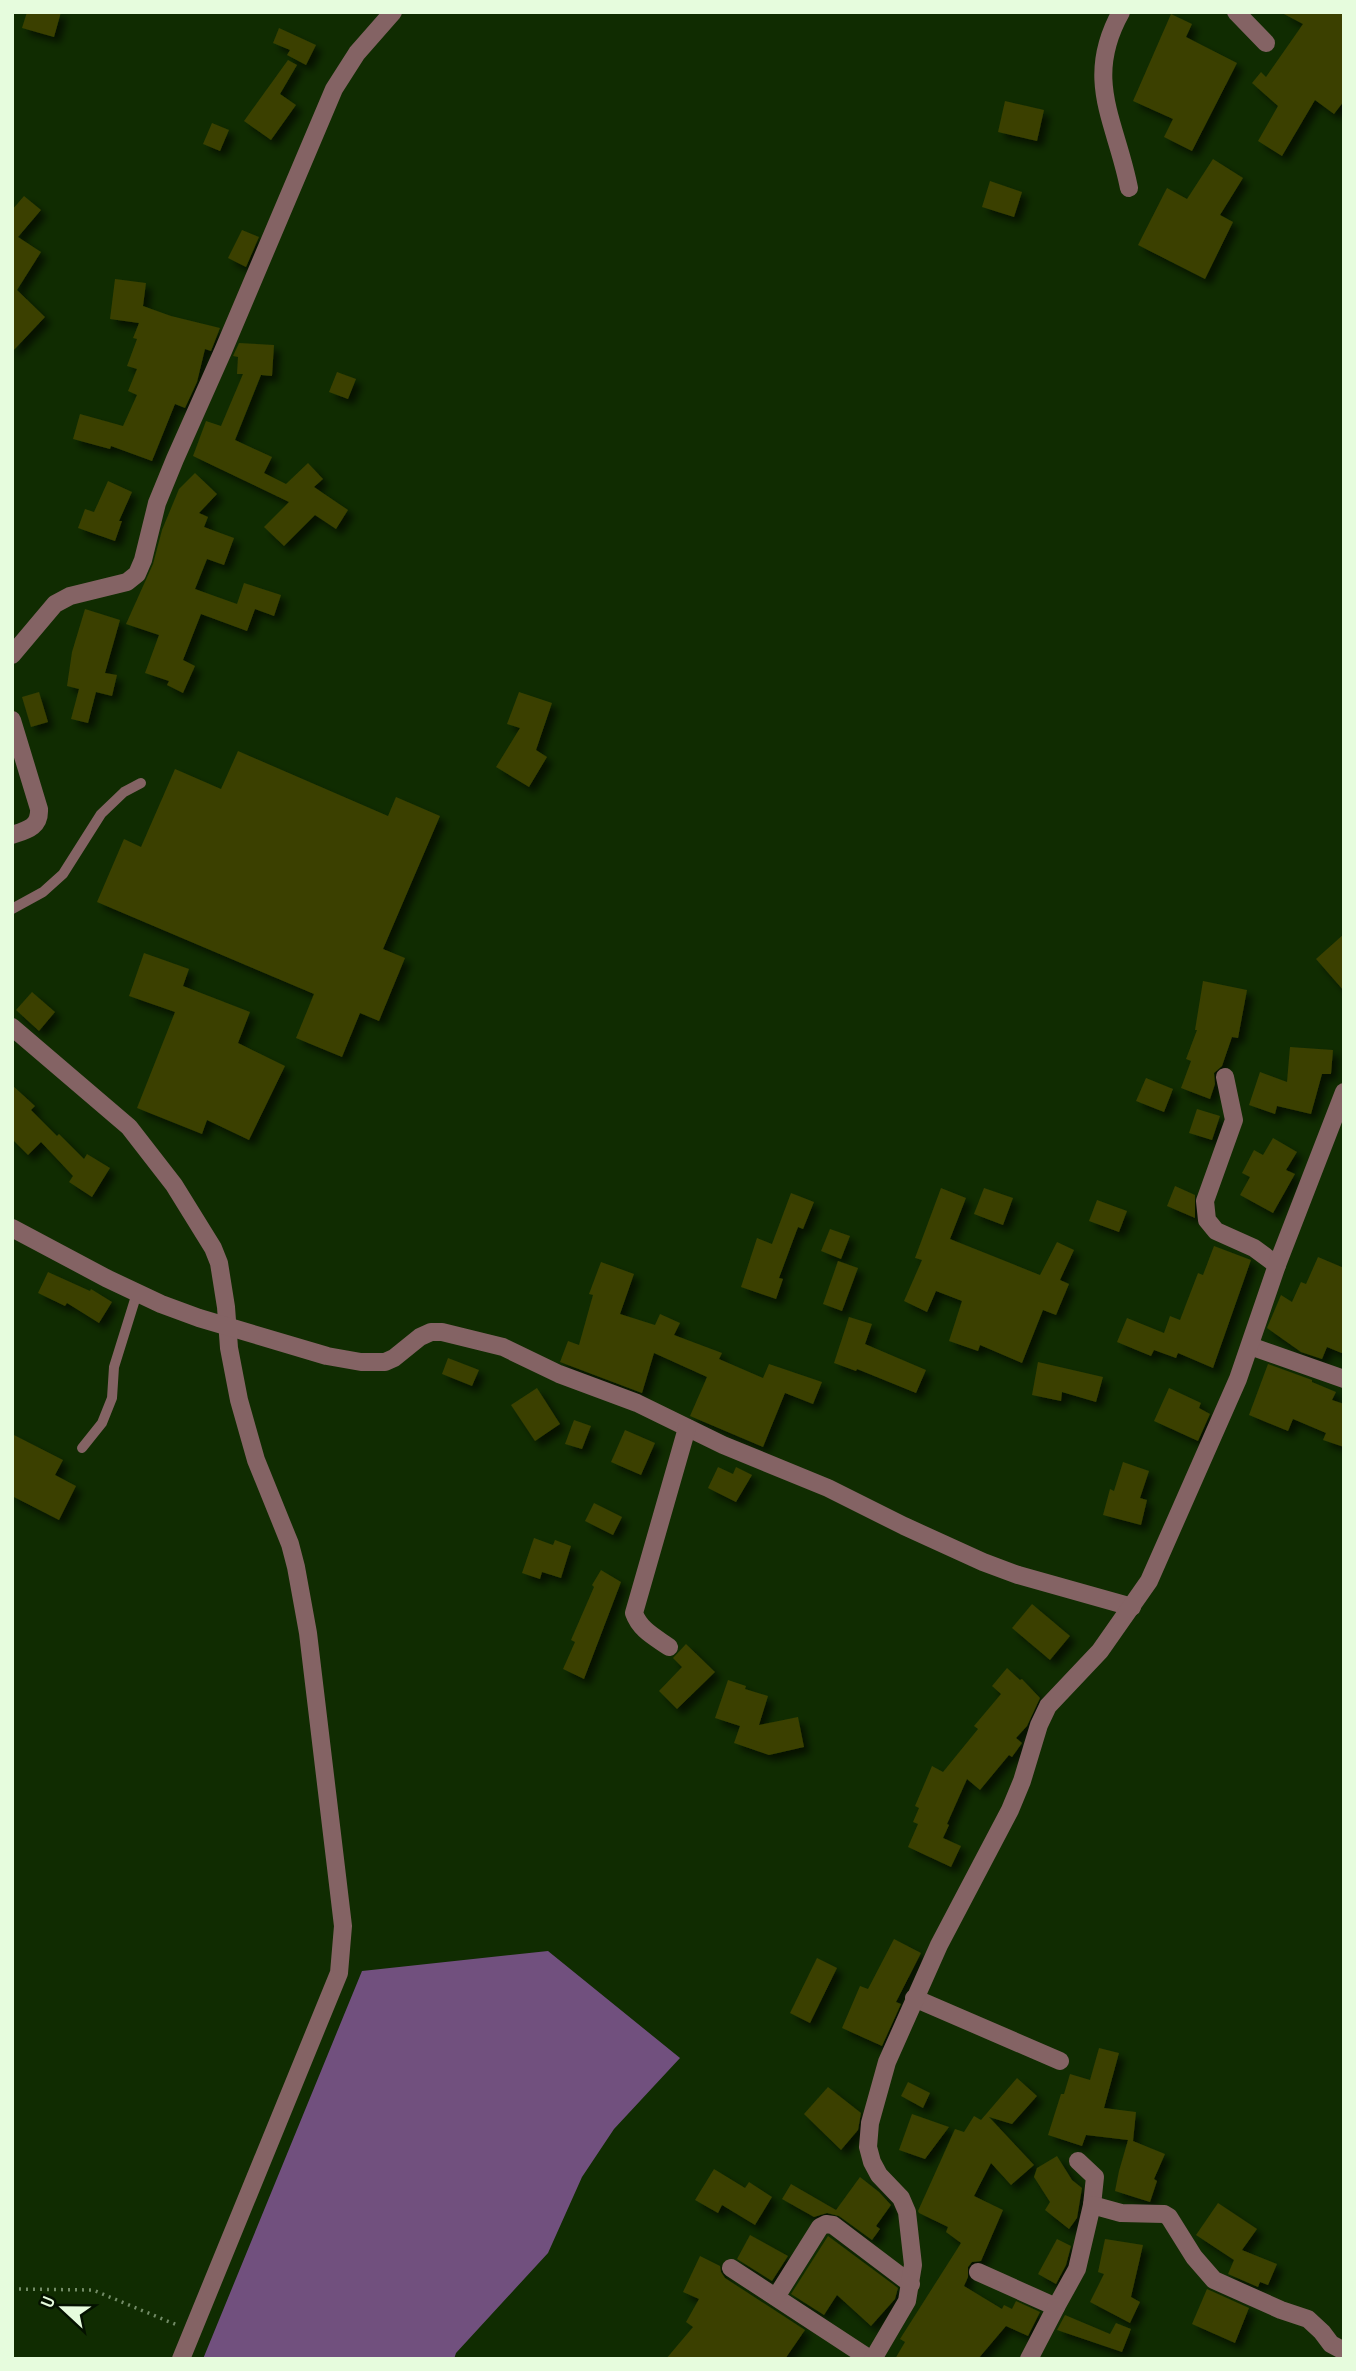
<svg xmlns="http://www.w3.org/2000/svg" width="1356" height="2371" font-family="'Sofia Sans Condensed',sans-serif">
  <defs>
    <filter id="shadow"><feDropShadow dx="6" dy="6" stdDeviation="3.5" flood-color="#0009"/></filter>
  </defs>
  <rect width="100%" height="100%" fill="#102c01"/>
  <polygon fill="#71507e" points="548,1951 680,2058 614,2129 582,2177 548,2253 456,2353 454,2359 203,2359 362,1971"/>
  <g fill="#3a4006" filter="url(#shadow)">
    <polygon points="27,12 61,12 54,37 22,28"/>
    <polygon points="1280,12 1344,12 1344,101 1334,114 1315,100 1282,156 1258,141 1278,106 1252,83 1261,72 1266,77 1303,24"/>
    <polygon points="1171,14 1192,24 1186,37 1237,63 1192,151 1164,137 1173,119 1133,101"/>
    <polygon points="279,28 316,45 306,65 287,55 290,50 273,43"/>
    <polygon points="288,60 297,65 280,94 296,105 271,140 244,121"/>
    <polygon points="1005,101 1044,110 1037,141 998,132"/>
    <polygon points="212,123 229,130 220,151 203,144"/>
    <polygon points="1213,159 1243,178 1220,215 1233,222 1205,279 1138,245 1167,188 1187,199"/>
    <polygon points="990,181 1022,192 1014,217 982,207"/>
    <polygon points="24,196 41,210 18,237 41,252 17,290 45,317 12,352 12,210"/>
    <polygon points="242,230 259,237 246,267 228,258"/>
    <polygon points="115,279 146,283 143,306 171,316 220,328 211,351 205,349 197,382 185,408 175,404 152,461 111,446 110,449 73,439 80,414 123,426 137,395 128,391 137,369 127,366 137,339 133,338 139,323 110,319"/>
    <polygon points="239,343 274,345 272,376 261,375 235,440 272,457 264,473 286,484 308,463 323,479 314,487 348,510 336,529 315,515 284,546 264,527 289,502 193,456 206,421 221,426 243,374 237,374 238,357 233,356"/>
    <polygon points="337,372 356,379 348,399 329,392"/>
    <polygon points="195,473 217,494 199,513 208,517 204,527 234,538 224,565 207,559 195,589 237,604 244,583 281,595 274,616 255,609 247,631 201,614 183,660 195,666 183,693 167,685 169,681 145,673 159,635 126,624 153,564 162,530 179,489"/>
    <polygon points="108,481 132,492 119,521 122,521 115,541 78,528 85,509 94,512"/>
    <polygon points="85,609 120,620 105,673 117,675 112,696 96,692 88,723 71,719 79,689 67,686 72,652"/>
    <polygon points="39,692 48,722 31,727 22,697"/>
    <polygon points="519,692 552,703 536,750 547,757 529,787 496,767 520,728 507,724"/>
    <polygon points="238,751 388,816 396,797 440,816 383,949 405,958 379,1021 360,1013 342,1057 296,1038 314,994 97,902 124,839 141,847 175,769 221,789"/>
    <polygon points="1344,934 1344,991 1316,959"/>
    <polygon points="144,953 189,969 183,986 250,1012 238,1043 285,1066 249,1140 207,1120 202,1134 137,1108 175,1012 129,996"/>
    <polygon points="1203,981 1247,990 1238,1038 1232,1037 1222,1066 1214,1073 1215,1084 1210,1099 1181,1088 1191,1061 1186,1059 1197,1030 1195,1030"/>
    <polygon points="32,992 55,1012 39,1031 16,1010"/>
    <polygon points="1290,1047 1333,1050 1331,1074 1322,1074 1311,1114 1277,1106 1275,1114 1249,1105 1260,1072 1287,1082"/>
    <polygon points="1146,1078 1173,1089 1164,1112 1136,1101"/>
    <polygon points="12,1085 35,1106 31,1110 57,1136 59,1134 84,1159 87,1154 110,1168 92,1197 69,1182 73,1176 41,1142 28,1155 12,1139"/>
    <polygon points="1197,1109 1220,1116 1212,1140 1189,1133"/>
    <polygon points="1273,1138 1297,1152 1286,1170 1295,1174 1273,1213 1240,1195 1250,1177 1242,1173 1254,1150 1263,1155"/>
    <polygon points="1175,1186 1195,1195 1195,1218 1167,1206"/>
    <polygon points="941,1188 966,1198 950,1239 1040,1275 1057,1242 1074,1250 1060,1280 1069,1284 1056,1315 1043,1310 1022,1363 980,1345 978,1351 949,1341 962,1301 936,1291 927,1312 904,1301 922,1260 915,1258"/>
    <polygon points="984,1188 1013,1198 1003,1225 974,1214"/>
    <polygon points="791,1193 814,1202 803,1229 798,1227 779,1278 783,1279 776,1299 741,1287 757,1238 772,1244"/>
    <polygon points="1097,1200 1127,1211 1119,1232 1089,1221"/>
    <polygon points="830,1229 850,1236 841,1259 821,1251"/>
    <polygon points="1214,1246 1251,1260 1213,1368 1178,1353 1176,1358 1154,1350 1151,1356 1117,1342 1127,1318 1164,1333 1170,1316 1180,1320 1198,1273 1203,1275"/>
    <polygon points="1318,1257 1344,1268 1344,1354 1327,1347 1322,1359 1301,1352 1267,1328 1281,1295 1292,1302 1301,1282 1306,1284"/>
    <polygon points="838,1261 858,1268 842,1311 823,1304"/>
    <polygon points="601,1262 634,1274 620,1314 655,1325 660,1314 680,1323 674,1335 722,1353 719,1359 763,1378 769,1364 822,1382 813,1404 785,1393 763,1447 690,1416 707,1377 654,1353 642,1393 560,1362 568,1341 579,1345 593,1295 589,1294"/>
    <polygon points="48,1272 90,1291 91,1289 112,1302 99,1323 67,1303 65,1306 38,1293"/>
    <polygon points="849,1317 872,1324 865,1344 926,1370 916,1393 857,1369 856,1371 834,1363"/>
    <polygon points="448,1358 479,1370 472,1386 442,1374"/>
    <polygon points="1038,1362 1103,1377 1096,1402 1062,1392 1061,1401 1032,1395"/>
    <polygon points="1268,1364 1312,1380 1312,1382 1336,1392 1332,1400 1344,1404 1344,1447 1323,1440 1326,1433 1293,1419 1288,1431 1249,1415"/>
    <polygon points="537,1388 560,1424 535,1441 511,1405"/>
    <polygon points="1169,1388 1201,1403 1199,1408 1210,1414 1198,1441 1154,1421"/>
    <polygon points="574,1420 591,1426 582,1449 565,1444"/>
    <polygon points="625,1430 655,1443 641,1475 611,1462"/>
    <polygon points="12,1434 63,1460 55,1475 76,1486 59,1520 12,1496"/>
    <polygon points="1123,1462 1149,1471 1140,1498 1147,1500 1141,1525 1103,1515 1110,1489 1114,1491"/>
    <polygon points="718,1467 733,1474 736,1467 752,1475 736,1502 708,1488"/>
    <polygon points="594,1503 622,1517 613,1535 585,1521"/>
    <polygon points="534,1538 553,1545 555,1540 571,1546 561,1578 542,1572 540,1579 522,1573"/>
    <polygon points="601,1570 621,1582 584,1679 563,1669 575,1642 571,1640 594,1587 592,1585"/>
    <polygon points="1032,1604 1070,1636 1050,1660 1012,1628"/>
    <polygon points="686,1644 715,1672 677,1709 659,1691 682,1667 673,1658"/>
    <polygon points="1007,1668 1020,1680 1022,1679 1040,1698 1027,1726 1016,1738 1022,1743 1012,1757 1009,1755 980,1790 967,1779 947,1824 949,1825 943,1838 961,1846 951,1867 908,1847 918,1824 913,1822 919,1808 915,1806 932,1766 943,1772 978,1729 974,1726 1001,1694 992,1686"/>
    <polygon points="728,1680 746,1686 745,1689 768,1696 759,1725 798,1717 804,1747 769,1755 734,1743 740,1726 715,1718"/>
    <polygon points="894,1939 921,1953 896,2002 901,2004 882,2046 842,2028 860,1986 868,1989"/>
    <polygon points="817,1958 837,1968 810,2023 790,2013"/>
    <polygon points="1099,2048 1119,2053 1104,2108 1136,2112 1133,2141 1165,2154 1154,2179 1157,2181 1150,2202 1115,2191 1119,2171 1128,2140 1086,2135 1082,2146 1048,2135 1061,2094 1064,2094 1070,2074 1090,2080"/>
    <polygon points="1017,2078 1037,2096 1012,2124 989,2117 1034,2165 1011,2185 991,2163 974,2196 1003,2210 981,2261 972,2262 968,2267 968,2277 964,2286 1002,2309 1004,2305 1012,2309 1016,2301 1040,2312 1028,2336 1006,2326 978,2359 895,2359 905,2342 900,2339 961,2243 946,2232 948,2227 919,2213 918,2211 955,2129 964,2132 974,2116 981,2120"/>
    <polygon points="908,2082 930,2093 923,2108 901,2096"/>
    <polygon points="828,2087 861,2113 858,2130 841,2150 804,2114"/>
    <polygon points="912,2114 949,2127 925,2159 899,2150"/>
    <polygon points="1057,2156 1072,2180 1082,2188 1077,2218 1069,2229 1045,2210 1050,2202 1034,2177 1037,2168"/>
    <polygon points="714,2169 745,2188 749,2182 772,2197 755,2225 722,2205 718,2213 695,2200"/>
    <polygon points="860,2177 879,2192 891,2205 876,2226 880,2229 872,2240 839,2216 827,2213 814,2217 782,2199 791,2184 836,2210"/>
    <polygon points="1218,2203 1257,2229 1242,2250 1277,2264 1268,2285 1260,2282 1258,2287 1228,2274 1234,2260 1196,2235"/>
    <polygon points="750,2235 788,2256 772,2281 737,2259"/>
    <polygon points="828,2236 898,2288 895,2299 871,2326 837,2295 824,2315 791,2294"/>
    <polygon points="1057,2239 1071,2246 1066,2265 1056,2284 1038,2274"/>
    <polygon points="1105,2239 1143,2245 1131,2297 1140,2302 1130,2323 1090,2302 1104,2274 1098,2272"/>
    <polygon points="700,2256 720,2266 721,2272 725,2278 805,2330 785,2359 666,2359 693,2327 686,2322 699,2299 683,2292"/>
    <polygon points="1207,2289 1249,2308 1235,2343 1192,2324"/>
    <polygon points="1065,2315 1110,2334 1116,2323 1131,2329 1122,2352 1057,2330"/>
  </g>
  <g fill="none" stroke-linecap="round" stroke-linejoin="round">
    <polyline stroke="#728b66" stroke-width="3.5" stroke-dasharray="2 5" stroke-linecap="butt" points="12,2289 93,2290 177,2325"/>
    <g stroke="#846364" stroke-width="10">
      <polyline points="12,909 43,892 63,874 101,814 124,792 141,783"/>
      <polyline points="82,1448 102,1423 112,1398 114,1367 137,1293"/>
    </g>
    <g stroke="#846364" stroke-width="18">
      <path d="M1121,12C1083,80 1116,121 1129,188"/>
      <polyline points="1236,12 1266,43"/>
      <polyline points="12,655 55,604 70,596 127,582 137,574 143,560 157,503 175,459 223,351 334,89 357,53 393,12"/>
      <path d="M12,720L39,809C40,827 27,830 12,835"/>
      <polyline points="12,1027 129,1127 174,1185 213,1248 219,1263 226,1307 229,1348 239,1400 256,1460 290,1544 296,1567 308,1633 343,1926 339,1973 181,2359"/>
      <polyline points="1225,1077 1234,1120 1205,1201 1207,1220 1216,1231 1254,1248 1277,1265"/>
      <polyline points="12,1228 106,1278 161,1304 199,1318 327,1356 361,1362 385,1362 394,1358 420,1337 431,1332 442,1332 503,1347 559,1374 637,1403 723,1445 828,1488 904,1526 983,1562 1018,1575 1132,1607"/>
      <polyline points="1250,1346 1344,1379"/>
      <path d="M669,1647C655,1637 640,1630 634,1613L687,1428"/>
      <polyline points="914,1998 1060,2061"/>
      <polyline points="1078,2161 1095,2177 1092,2205"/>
      <polyline points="731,2268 870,2359"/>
      <polyline points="978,2272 1056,2307 1077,2269 1092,2205 1121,2213 1164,2214 1169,2217 1194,2257 1214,2280 1281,2310 1308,2319 1322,2332 1331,2344 1344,2351"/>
      <polyline points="776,2297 820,2227 826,2224 833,2225 911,2284"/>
      <polyline points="873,2359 907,2301 913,2265 907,2212 901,2198 879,2175 872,2162 868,2147 870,2123 887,2062 939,1945 1010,1810 1022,1781 1039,1725 1048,1706 1100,1651 1149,1581 1238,1379 1277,1265 1344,1092"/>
      <polyline points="1029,2359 1056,2307"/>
    </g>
  </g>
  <rect width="1356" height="2371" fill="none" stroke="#e6fcdd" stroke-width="28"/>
  <g transform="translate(63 2308) rotate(292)" stroke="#041200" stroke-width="5" paint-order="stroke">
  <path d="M0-5L12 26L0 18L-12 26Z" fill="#e6fcdd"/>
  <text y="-10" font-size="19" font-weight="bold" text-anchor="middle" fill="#e6fcdd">U</text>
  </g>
</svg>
